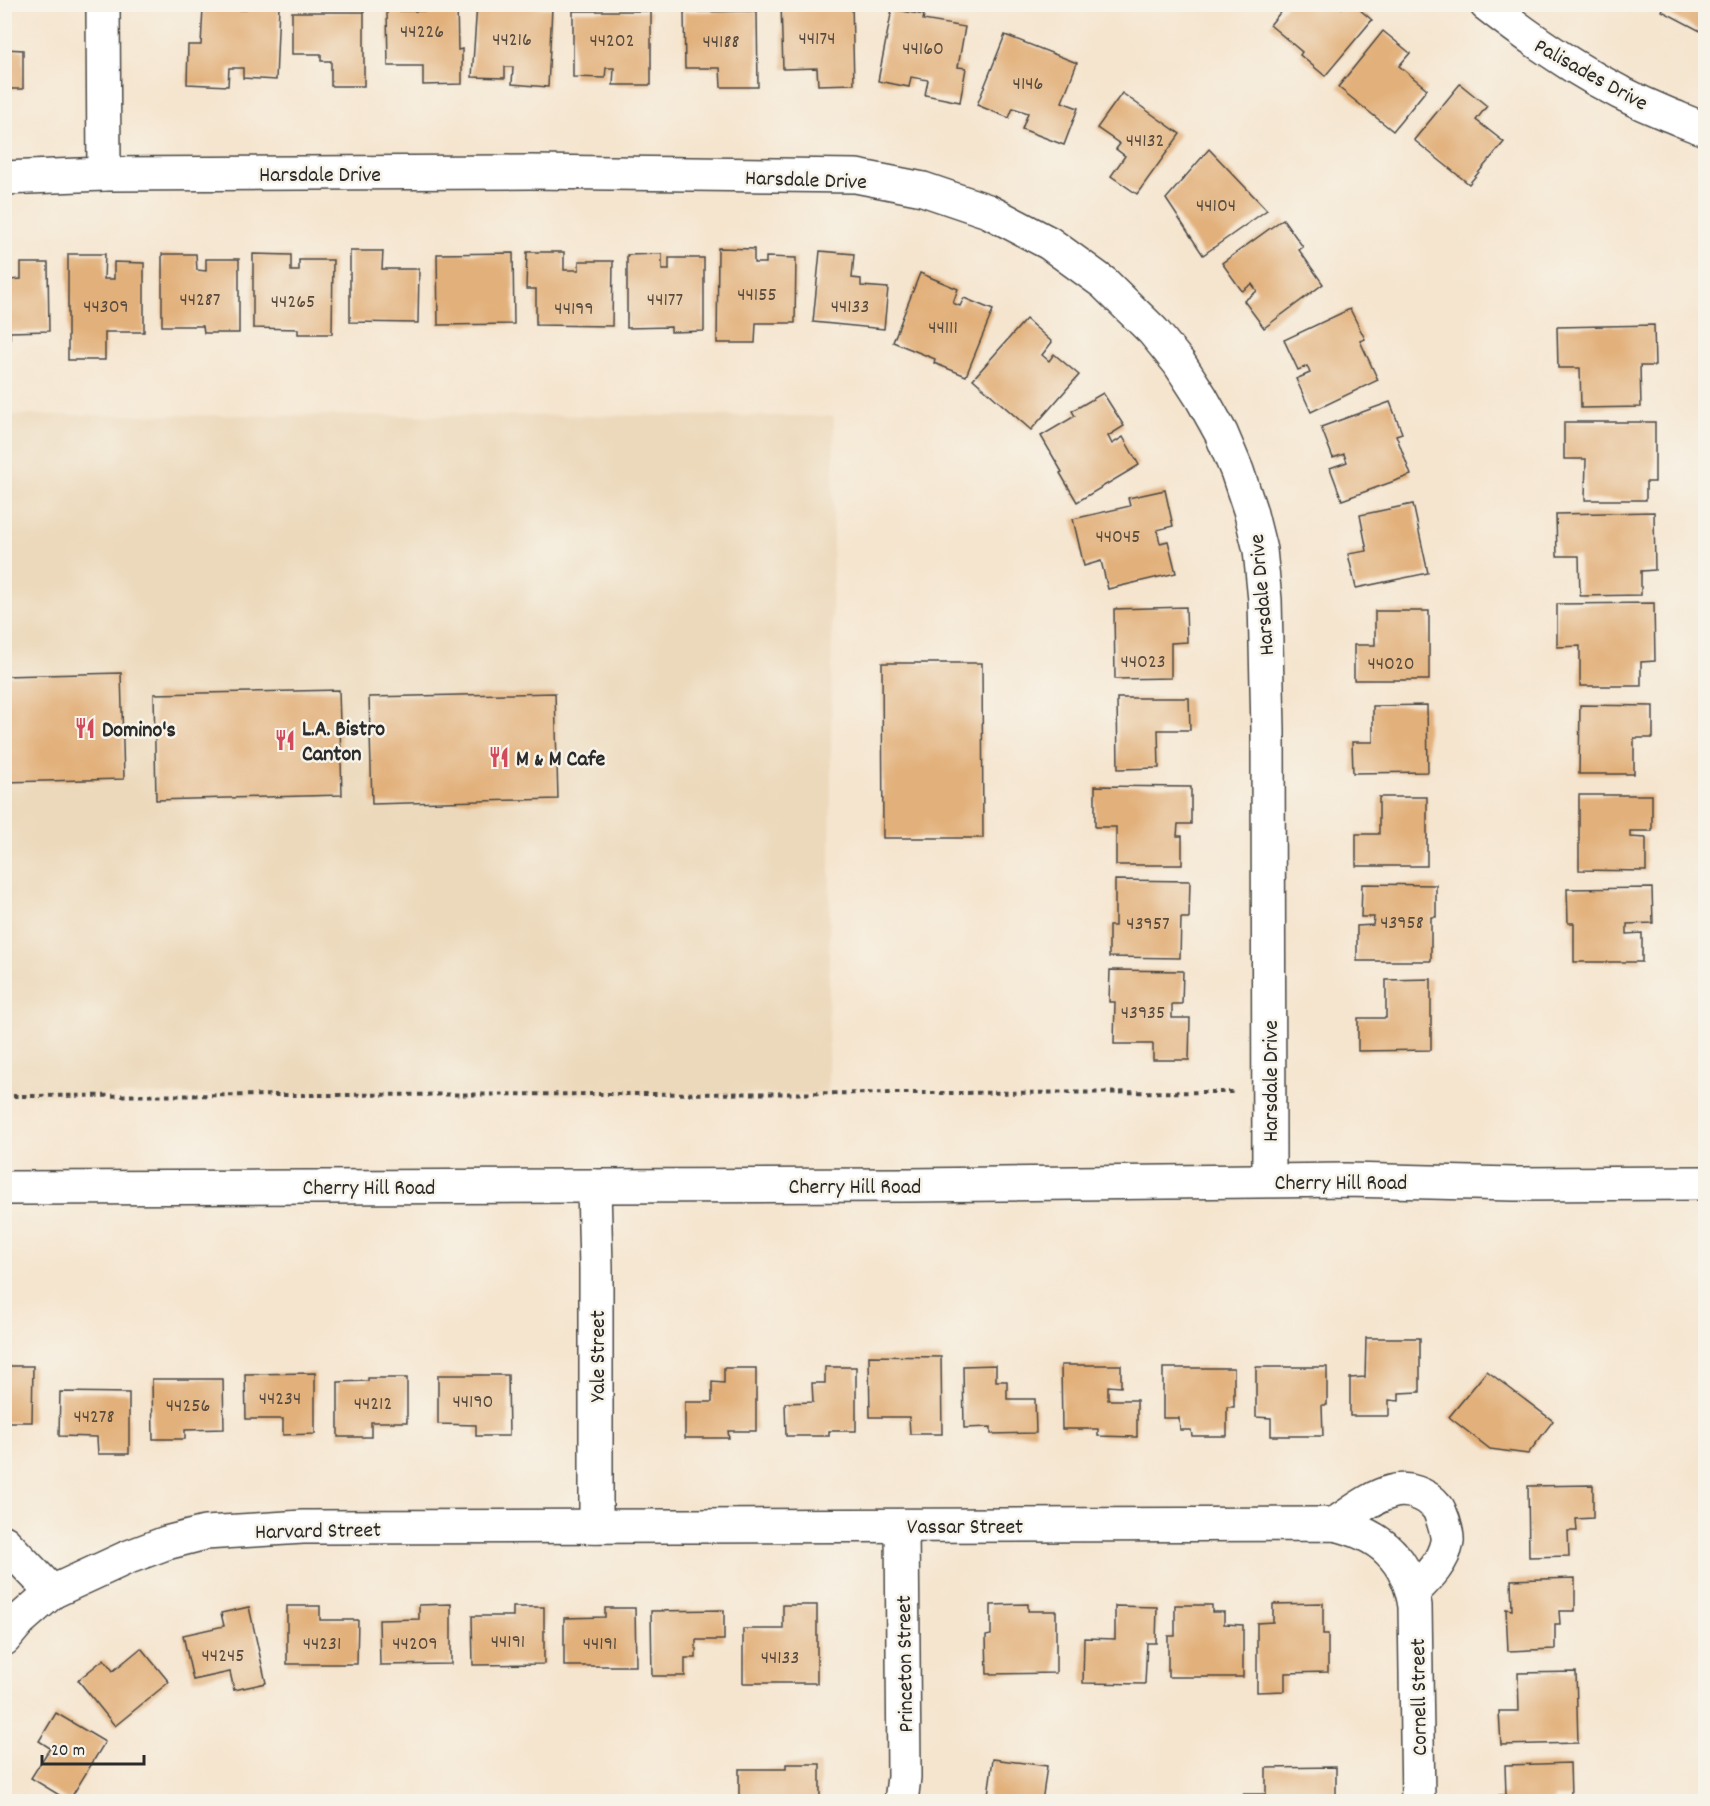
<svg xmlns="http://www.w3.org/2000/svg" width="1710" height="1806" font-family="Dekko,sans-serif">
  <rect width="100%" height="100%" fill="#f7f3e8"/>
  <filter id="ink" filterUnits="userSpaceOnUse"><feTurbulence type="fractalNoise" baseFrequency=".0167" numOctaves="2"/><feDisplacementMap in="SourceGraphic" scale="12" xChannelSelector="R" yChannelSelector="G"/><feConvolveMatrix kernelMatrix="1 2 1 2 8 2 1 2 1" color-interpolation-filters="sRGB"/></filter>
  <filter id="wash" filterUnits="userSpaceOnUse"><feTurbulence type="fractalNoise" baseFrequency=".008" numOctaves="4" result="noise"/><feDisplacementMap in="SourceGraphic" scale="24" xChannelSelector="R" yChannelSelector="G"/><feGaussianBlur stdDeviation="1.35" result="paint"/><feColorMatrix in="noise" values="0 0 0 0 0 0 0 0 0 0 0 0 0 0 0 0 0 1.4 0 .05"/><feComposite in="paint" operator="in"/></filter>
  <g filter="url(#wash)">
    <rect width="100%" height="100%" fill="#f5e5cf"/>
    <polygon fill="#ecd8ba" points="5,415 834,416 828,1094 5,1095"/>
    <g id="blocks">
      <g fill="#e2b07a">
        <polygon points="431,4 457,4 458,50 462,49 462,84 423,85 423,66 388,66 387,11 431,11"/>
        <polygon points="477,4 552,8 548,87 512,84 513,67 505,67 505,78 472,77"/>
        <polygon points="781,4 852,4 854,84 818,85 817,68 783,69"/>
        <polygon points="1287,4 1337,4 1342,8 1345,4 1353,4 1372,20 1325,76 1300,55 1302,52 1270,25"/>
        <polygon points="1665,4 1706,4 1706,34 1662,11"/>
        <polygon points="246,5 279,6 276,80 243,78 243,68 229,68 228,86 187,84 188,45 201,45 203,8 246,10"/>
        <polygon points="892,9 924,15 923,20 965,27 958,67 966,68 960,102 925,95 928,80 911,77 909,87 878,81"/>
        <polygon points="573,11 651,11 651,85 613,85 614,68 606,68 605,78 573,77"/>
        <polygon points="757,11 758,87 721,87 720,68 685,68 684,12"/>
        <polygon points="292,12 364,12 364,86 331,86 331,61 321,61 321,54 292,54"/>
        <polygon points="1383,31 1410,53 1399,66 1427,89 1393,131 1338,87"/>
        <polygon points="1005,35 1077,63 1062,102 1078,108 1064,145 1022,129 1028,113 1013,108 1009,118 977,105"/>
        <polygon points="5,49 23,50 23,89 5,89"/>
        <polygon points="1460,84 1487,106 1476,120 1504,142 1469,184 1414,140"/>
        <polygon points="1122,93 1180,134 1137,194 1111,176 1125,156 1116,149 1120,144 1097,128"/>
        <polygon points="1209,149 1267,210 1203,255 1166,199"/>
        <polygon points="1283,219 1303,247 1299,250 1323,284 1264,328 1244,301 1257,291 1252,284 1242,291 1222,263"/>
        <polygon points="718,248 754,249 754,263 766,263 766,257 796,258 795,323 756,323 755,343 717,343"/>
        <polygon points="350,251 383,251 382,269 419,269 418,323 350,322"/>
        <polygon points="820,251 854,254 852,278 861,279 861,286 888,288 884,329 813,322"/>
        <polygon points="527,252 564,252 564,270 579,270 579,261 613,261 612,326 536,325 536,289 526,289"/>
        <polygon points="513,253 514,324 438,325 437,254"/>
        <polygon points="5,254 10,254 10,280 21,279 21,263 48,263 49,331 10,332 10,339 5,339"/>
        <polygon points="68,254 105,254 104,279 114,279 114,262 144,263 144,332 105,332 105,360 68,360"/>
        <polygon points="162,254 196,254 197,270 206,271 206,259 239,259 239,333 204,333 203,326 162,326"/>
        <polygon points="253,254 291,255 291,271 299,271 299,260 333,260 332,334 298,334 298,329 253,328"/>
        <polygon points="662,254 662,270 669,270 669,258 704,258 704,331 671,332 671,327 627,328 627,255"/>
        <polygon points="920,273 958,289 953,303 960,306 964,298 993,310 966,376 934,363 935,359 893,342"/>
        <polygon points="1350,309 1365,339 1360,341 1378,380 1311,412 1296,379 1310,373 1307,366 1298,370 1284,340"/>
        <polygon points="1026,319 1052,342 1042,355 1049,361 1054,354 1079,375 1031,430 973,379"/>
        <polygon points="1654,325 1655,366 1640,366 1641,407 1581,408 1580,368 1558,368 1557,327"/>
        <polygon points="1103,393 1124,426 1108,436 1112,444 1123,437 1139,465 1077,502 1060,473 1062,472 1041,436 1075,416 1072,411"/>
        <polygon points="1390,402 1402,433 1396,435 1411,475 1342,500 1330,468 1347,462 1344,454 1333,458 1321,427"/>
        <polygon points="1564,422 1655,422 1655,482 1646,482 1646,500 1585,500 1586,459 1564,459"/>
        <polygon points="1165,490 1173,526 1157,530 1160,543 1168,541 1176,573 1108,589 1101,561 1084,566 1073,519 1130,506 1128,498"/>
        <polygon points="1413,504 1428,573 1356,588 1348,554 1367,551 1360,515"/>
        <polygon points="1654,512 1655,570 1641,571 1641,595 1580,596 1579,556 1557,556 1556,514"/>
        <polygon points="1654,603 1655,661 1641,662 1641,686 1580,686 1580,646 1557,647 1557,604"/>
        <polygon points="1186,607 1187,642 1171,643 1171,678 1115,679 1114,609"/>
        <polygon points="1375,611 1429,611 1429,680 1354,680 1354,645 1375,645"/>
        <polygon points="882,663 982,663 983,838 883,838"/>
        <polygon points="121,673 124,779 4,782 4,676"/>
        <polygon points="339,690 342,795 156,800 154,694"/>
        <polygon points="555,693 558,799 372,804 369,697"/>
        <polygon points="1117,698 1189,698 1190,730 1158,730 1159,768 1118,769"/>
        <polygon points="1427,705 1428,772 1353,773 1352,742 1373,742 1373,706"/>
        <polygon points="1580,705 1653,706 1653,738 1634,738 1634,774 1579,774"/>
        <polygon points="1095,786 1191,787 1191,824 1178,824 1177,836 1182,836 1182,865 1116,865 1116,827 1095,827"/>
        <polygon points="1579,795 1652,795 1652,831 1630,831 1630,837 1646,838 1646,871 1579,870"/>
        <polygon points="1379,797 1427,797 1427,866 1356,866 1356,834 1379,834"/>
        <polygon points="1115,880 1190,881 1189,918 1181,918 1180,958 1109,957 1109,926 1115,926"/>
        <polygon points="1362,884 1436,885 1436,917 1431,917 1431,961 1357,961 1357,926 1373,925 1374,917 1361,917"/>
        <polygon points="1652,888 1653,923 1627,924 1627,934 1642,933 1642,962 1574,962 1574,923 1568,923 1567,889"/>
        <polygon points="1110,970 1183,971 1182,1004 1172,1004 1172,1018 1190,1018 1189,1060 1153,1060 1153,1044 1114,1044 1115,1002 1109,1002"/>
        <polygon points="1431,979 1431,1050 1358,1051 1358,1018 1386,1018 1386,980"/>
        <polygon points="1366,1338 1420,1338 1420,1392 1399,1393 1399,1401 1389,1400 1389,1416 1350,1416 1350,1378 1365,1377"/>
        <polygon points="869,1356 941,1357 942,1434 910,1434 909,1417 870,1417"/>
        <polygon points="996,1365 996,1381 1007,1381 1007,1399 1035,1399 1036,1433 991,1434 991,1427 964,1428 963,1366"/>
        <polygon points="1061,1365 1121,1365 1121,1387 1108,1386 1108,1400 1137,1400 1137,1437 1098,1436 1098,1429 1062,1429"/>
        <polygon points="4,1366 33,1366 32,1422 4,1422"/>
        <polygon points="825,1367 856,1367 856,1431 829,1431 829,1436 786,1436 785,1403 813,1402 812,1383 825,1383"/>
        <polygon points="1256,1367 1327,1367 1327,1405 1322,1405 1323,1436 1271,1436 1271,1418 1256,1417"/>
        <polygon points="724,1368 756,1368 756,1431 728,1431 729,1438 685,1438 685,1402 712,1402 712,1382 724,1383"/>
        <polygon points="1163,1368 1234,1368 1234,1407 1227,1407 1227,1436 1192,1436 1191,1430 1180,1430 1179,1418 1163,1418"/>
        <polygon points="1487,1371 1553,1421 1528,1454 1490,1449 1449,1417"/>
        <polygon points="315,1373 315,1434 283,1435 283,1419 246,1419 245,1374"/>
        <polygon points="438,1375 508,1375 509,1436 476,1436 476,1425 438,1424"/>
        <polygon points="368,1378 407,1378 407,1422 371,1422 371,1437 338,1437 338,1382 368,1381"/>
        <polygon points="152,1379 223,1379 224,1429 185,1430 185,1439 153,1439"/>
        <polygon points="60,1392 129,1393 129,1454 98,1454 97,1437 59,1436"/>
        <polygon points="1593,1485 1593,1518 1576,1519 1577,1531 1568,1531 1569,1556 1529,1557 1528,1486"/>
        <polygon points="1575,1578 1575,1611 1559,1611 1560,1624 1555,1624 1555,1649 1508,1651 1506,1609 1512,1610 1511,1580"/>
        <polygon points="1323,1603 1323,1634 1328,1634 1328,1672 1285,1673 1285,1691 1257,1692 1257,1623 1273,1622 1273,1604"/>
        <polygon points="451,1604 451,1664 380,1665 379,1620 419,1619 419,1605"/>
        <polygon points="1028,1604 1028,1611 1056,1611 1056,1673 987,1674 986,1636 991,1635 991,1605"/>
        <polygon points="783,1605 817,1605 817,1683 743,1683 743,1629 783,1629"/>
        <polygon points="1175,1605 1212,1605 1212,1612 1224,1612 1224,1624 1243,1625 1243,1677 1168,1677 1168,1636 1175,1636"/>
        <polygon points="287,1606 320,1606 320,1620 358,1620 357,1664 287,1664"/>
        <polygon points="1115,1606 1157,1607 1156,1643 1147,1643 1145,1684 1083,1683 1084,1638 1115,1639"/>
        <polygon points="249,1607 266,1683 234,1690 230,1672 193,1680 183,1635 224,1626 221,1613"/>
        <polygon points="513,1607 544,1607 544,1664 473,1665 472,1616 513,1616"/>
        <polygon points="605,1608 635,1608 636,1666 564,1666 564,1618 605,1617"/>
        <polygon points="724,1610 724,1640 696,1640 696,1658 685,1658 685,1676 652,1676 651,1611"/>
        <polygon points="141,1648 169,1682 115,1726 78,1680 104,1659 113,1671"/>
        <polygon points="1576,1672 1578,1743 1501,1745 1499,1711 1519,1711 1518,1673"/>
        <polygon points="56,1713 105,1742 69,1801 31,1778 50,1748 39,1741"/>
        <polygon points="993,1759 1047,1766 1042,1802 987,1802"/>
        <polygon points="1570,1763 1571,1797 1554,1797 1554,1802 1499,1802 1499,1795 1506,1795 1505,1765"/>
        <polygon points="786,1764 820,1764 820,1802 739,1802 739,1769 786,1769"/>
        <polygon points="1336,1767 1336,1802 1243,1802 1243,1794 1266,1794 1266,1768"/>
      </g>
    </g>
  </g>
  <g filter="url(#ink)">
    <use href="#blocks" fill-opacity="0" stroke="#494744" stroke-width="1.5"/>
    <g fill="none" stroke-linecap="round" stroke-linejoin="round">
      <defs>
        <g id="minor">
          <polyline points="103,4 104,174"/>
          <path d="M1486,4C1542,48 1600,87 1667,114C1680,119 1692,125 1706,129"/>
          <polyline points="4,178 104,174 531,172 856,176 923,189 988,211 1049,243 1104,283 1153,331 1179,363 1201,397 1221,433 1237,471 1250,510 1260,550 1265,600 1268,730 1269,1180"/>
          <polyline points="594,1186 596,1268 596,1526"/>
          <path d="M1334,1524C1352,1513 1371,1497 1391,1492C1407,1487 1427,1494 1437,1507C1440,1510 1441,1516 1443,1520C1445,1527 1448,1535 1447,1542C1443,1563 1427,1578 1413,1592"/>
          <polyline points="4,1542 52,1592"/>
          <path d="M4,1639L20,1620L52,1592L126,1558L166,1543L205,1533L303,1527L1334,1524C1380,1534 1408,1559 1415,1606L1418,1802"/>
          <polyline points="901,1802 904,1777 902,1526"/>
        </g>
        <polyline id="secondary" points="4,1188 909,1185 1346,1180 1514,1184 1706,1183"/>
      </defs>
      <use href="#minor" stroke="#494744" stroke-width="36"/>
      <use href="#secondary" stroke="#494744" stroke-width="36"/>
      <polyline stroke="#494744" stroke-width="4" stroke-dasharray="4.5 4.5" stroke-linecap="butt" points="4,1096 1237,1092"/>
      <use href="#minor" stroke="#fff" stroke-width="33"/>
      <use href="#secondary" stroke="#fff" stroke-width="33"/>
    </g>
  </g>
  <defs>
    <symbol id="restaurant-bare" viewBox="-9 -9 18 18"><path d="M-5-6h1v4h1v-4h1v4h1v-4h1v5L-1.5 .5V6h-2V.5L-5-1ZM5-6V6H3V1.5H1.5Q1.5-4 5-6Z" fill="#d1495b" stroke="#f7f3e8" stroke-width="2.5" paint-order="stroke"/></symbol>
  </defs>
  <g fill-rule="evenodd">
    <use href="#restaurant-bare" x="70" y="713" width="30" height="30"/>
    <use href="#restaurant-bare" x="270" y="725" width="30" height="30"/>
    <use href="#restaurant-bare" x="484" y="742" width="30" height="30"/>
  </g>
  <g text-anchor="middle" stroke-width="5" stroke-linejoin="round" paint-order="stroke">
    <g font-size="20" fill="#594c3f">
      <text x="422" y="37">44226</text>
      <text x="817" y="44">44174</text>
      <text x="512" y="45">44216</text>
      <text x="612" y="46">44202</text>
      <text x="721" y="47">44188</text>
      <text x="923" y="54">44160</text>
      <text x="1028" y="89">4146</text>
      <text x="1145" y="146">44132</text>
      <text x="1216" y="211">44104</text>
      <text x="757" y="300">44155</text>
      <text x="200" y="305">44287</text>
      <text x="665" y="305">44177</text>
      <text x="293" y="307">44265</text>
      <text x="106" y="312">44309</text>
      <text x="850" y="312">44133</text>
      <text x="574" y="314">44199</text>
      <text x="943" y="333">44111</text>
      <text x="1118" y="542">44045</text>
      <text x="1143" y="667">44023</text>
      <text x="1391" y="669">44020</text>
      <text x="1402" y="928">43958</text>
      <text x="1148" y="929">43957</text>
      <text x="1143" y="1018">43935</text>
      <text x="280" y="1404">44234</text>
      <text x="473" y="1407">44190</text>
      <text x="373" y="1409">44212</text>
      <text x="188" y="1411">44256</text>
      <text x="94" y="1422">44278</text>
      <text x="508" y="1647">44191</text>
      <text x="322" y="1649">44231</text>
      <text x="415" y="1649">44209</text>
      <text x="600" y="1649">44191</text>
      <text x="223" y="1661">44245</text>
      <text x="780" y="1663">44133</text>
    </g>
    <g font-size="22" fill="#2b2b2b" stroke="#f7f3e8">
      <text transform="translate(1592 73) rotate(29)" y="8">Palisades Drive</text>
      <text x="320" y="181">Harsdale Drive</text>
      <text transform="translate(806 178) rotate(2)" y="8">Harsdale Drive</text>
      <text transform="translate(1260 595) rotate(-95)" y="8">Harsdale Drive</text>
      <text transform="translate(1269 1081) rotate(-90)" y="8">Harsdale Drive</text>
      <text x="1341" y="1189">Cherry Hill Road</text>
      <text x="855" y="1193">Cherry Hill Road</text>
      <text x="369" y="1194">Cherry Hill Road</text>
      <text transform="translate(596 1356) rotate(-90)" y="8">Yale Street</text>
      <text x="965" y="1533">Vassar Street</text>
      <text transform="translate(318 1529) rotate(-1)" y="8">Harvard Street</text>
      <text transform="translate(903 1664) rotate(-91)" y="8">Princeton Street</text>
      <text transform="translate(1417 1697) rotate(-91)" y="8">Cornell Street</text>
    </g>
    <g font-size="22" font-weight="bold" fill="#2b2b2b" stroke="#f7f3e8" text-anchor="start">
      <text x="302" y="735">L.A. Bistro<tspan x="302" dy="25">Canton</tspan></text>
      <text x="102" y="736">Domino's</text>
      <text x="516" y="765">M &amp; M Cafe</text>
    </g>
  </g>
  <rect width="1710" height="1806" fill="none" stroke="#f7f3e8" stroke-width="24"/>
  <path d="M42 1755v9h102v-9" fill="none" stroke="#2b2b2b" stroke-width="3"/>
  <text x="51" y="1755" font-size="18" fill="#2b2b2b" stroke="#f7f3e8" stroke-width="4.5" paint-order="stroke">20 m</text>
</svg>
